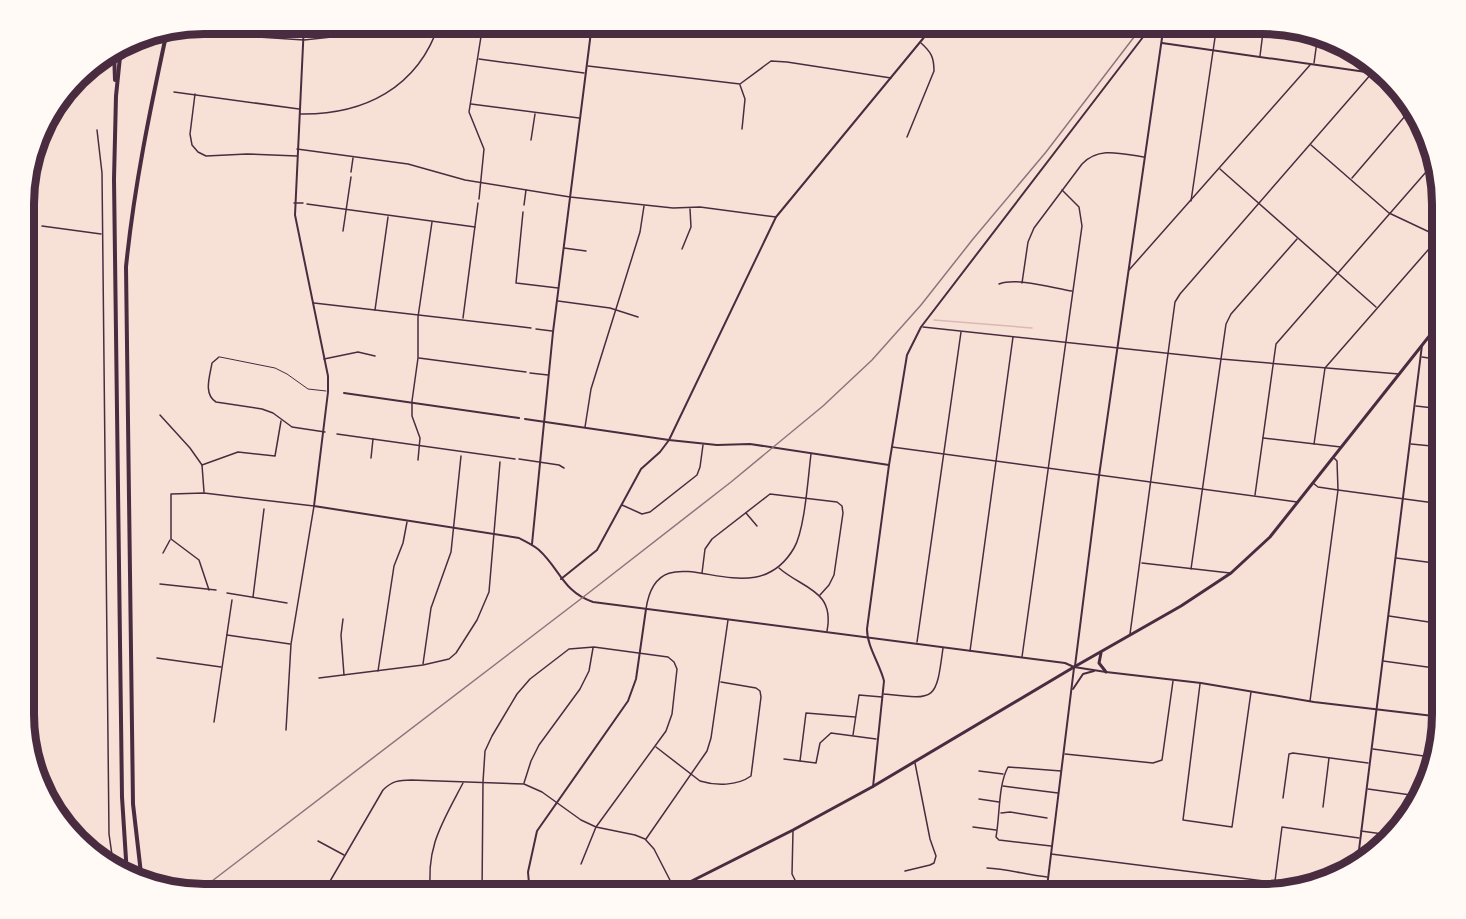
<svg xmlns="http://www.w3.org/2000/svg" width="1466" height="919" font-family="Merriweather,serif">
  <rect width="100%" height="100%" fill="#f7e1d7"/>
  <g fill="none" stroke-linecap="round" stroke-linejoin="round">
    <polyline stroke="#dcb8b0" stroke-width="1.5" points="934,320 1032,328"/>
    <polyline stroke="#4a2c40" stroke-width="1" points="220,357 275,368 287,374 308,389 326,391"/>
    <g stroke="#4a2c40" stroke-width="1.5">
      <polyline points="190,27 190,30 229,35 304,40 350,35 356,34 361,24"/>
      <polyline points="1260,56 1264,24"/>
      <polyline points="479,59 584,73"/>
      <polyline points="1314,63 1318,34"/>
      <polyline points="588,66 740,84 771,61 787,62 891,78"/>
      <polyline points="740,85 745,99 742,129"/>
      <polyline points="174,92 299,109"/>
      <polyline points="195,94 190,134 192,145 198,152 206,156 247,154 297,156"/>
      <polyline points="471,104 579,118"/>
      <path d="M300,114C364,115 418,88 439,24"/>
      <polyline points="97,130 102,173 109,834 114,869"/>
      <path d="M907,137L934,71C934,57 931,52 921,43"/>
      <polyline points="531,140 535,114"/>
      <polyline points="1311,145 1389,213 1442,238"/>
      <polyline points="297,149 408,164 465,180 570,197 673,208 700,207 776,217"/>
      <polyline points="1220,169 1376,307"/>
      <polyline points="351,172 353,158"/>
      <polyline points="1352,178 1412,108"/>
      <polyline points="479,199 484,149 469,112 483,24"/>
      <polyline points="1191,201 1217,24"/>
      <polyline points="294,203 303,203"/>
      <polyline points="307,204 475,227"/>
      <polyline points="524,205 526,190"/>
      <polyline points="523,212 516,283 558,288"/>
      <polyline points="42,226 101,234"/>
      <polyline points="343,231 351,177"/>
      <polyline points="564,248 586,251"/>
      <polyline points="682,249 691,227 690,209"/>
      <polyline points="1129,270 1310,65"/>
      <path d="M1022,283L1028,242L1034,228L1082,164C1099,146 1122,154 1144,157"/>
      <path d="M999,284C1016,277 1053,288 1072,291"/>
      <polyline points="558,301 610,308 638,317"/>
      <polyline points="314,303 531,328"/>
      <polyline points="375,310 388,217"/>
      <polyline points="463,318 478,203"/>
      <polyline points="923,327 1221,359 1399,374"/>
      <polyline points="536,329 552,331"/>
      <path d="M219,357L212,363C210,376 203,394 216,402L262,409L273,413L292,427L325,432"/>
      <polyline points="1422,357 1442,360"/>
      <polyline points="419,358 526,372"/>
      <polyline points="324,359 358,352 375,356"/>
      <polyline points="530,373 548,375"/>
      <polyline points="1416,406 1442,409"/>
      <polyline points="160,415 190,448 202,465 204,492"/>
      <polyline points="585,427 591,389 640,232 644,206"/>
      <polyline points="337,434 515,459"/>
      <polyline points="1263,438 1341,447"/>
      <polyline points="1314,444 1325,368 1442,234"/>
      <polyline points="1411,444 1442,447"/>
      <polyline points="892,447 1297,502"/>
      <polyline points="371,458 373,439"/>
      <polyline points="519,459 559,465 564,468"/>
      <polyline points="418,460 420,438 412,416 412,401 418,358 418,317 432,222"/>
      <polyline points="202,465 238,452 275,456 281,421"/>
      <polyline points="1313,483 1318,487 1338,490 1442,504"/>
      <polyline points="1255,495 1276,344 1433,164"/>
      <polyline points="622,505 642,514 650,512 697,475 700,467 703,445"/>
      <polyline points="746,513 757,526"/>
      <polyline points="163,553 170,540"/>
      <polyline points="1396,558 1442,564"/>
      <polyline points="1142,563 1230,573"/>
      <path d="M779,568C803,589 835,590 827,631"/>
      <polyline points="1191,569 1226,324 1231,314 1297,239"/>
      <polyline points="702,573 705,549 712,539 770,494 837,502 842,506 843,513 834,575 829,585 820,595"/>
      <polyline points="160,584 216,590"/>
      <polyline points="209,590 199,560 171,539 171,494 204,493 314,506 291,644 286,730"/>
      <polyline points="227,593 287,603"/>
      <polyline points="253,597 264,509"/>
      <path d="M646,609C659,522 750,624 794,548C805,529 808,477 811,454"/>
      <polyline points="1389,616 1442,624"/>
      <polyline points="343,619 341,635 344,675"/>
      <polyline points="1130,634 1175,302 1180,294 1372,73"/>
      <polyline points="227,635 290,644"/>
      <polyline points="917,642 961,332"/>
      <polyline points="970,651 1013,337"/>
      <polyline points="1022,657 1082,226 1079,207 1062,190"/>
      <polyline points="157,658 221,667"/>
      <polyline points="1383,661 1442,669"/>
      <polyline points="423,664 431,608 451,552 461,456"/>
      <polyline points="378,671 394,566 403,543 407,522"/>
      <polyline points="319,678 423,665 449,659 456,653 477,620 489,592 500,462"/>
      <polyline points="1200,684 1183,820 1232,827 1251,692"/>
      <path d="M884,694C936,700 936,701 943,648"/>
      <polyline points="1310,701 1338,490 1337,461 1334,458"/>
      <polyline points="214,722 232,600"/>
      <polyline points="853,735 859,695 882,697"/>
      <path d="M656,747L700,781C716,786 737,786 751,776L761,697L760,691L756,688L721,682"/>
      <polyline points="1373,749 1431,757"/>
      <polyline points="1065,754 1153,763 1162,760 1173,681"/>
      <polyline points="784,759 816,763 820,743 831,733 876,739"/>
      <polyline points="800,761 806,713 855,717"/>
      <polyline points="979,771 1003,774"/>
      <polyline points="524,783 531,761 539,745 580,689 589,671 593,648"/>
      <polyline points="1003,786 1058,793"/>
      <polyline points="1368,789 1418,796"/>
      <polyline points="1283,798 1289,754 1293,753 1368,763"/>
      <polyline points="979,799 999,802"/>
      <polyline points="1323,807 1329,758"/>
      <polyline points="1001,813 1010,812 1047,818"/>
      <polyline points="973,827 996,830"/>
      <polyline points="793,831 792,874 795,880"/>
      <polyline points="1361,831 1390,835"/>
      <polyline points="646,839 707,751 711,738 728,620"/>
      <polyline points="318,841 344,855"/>
      <path d="M1051,846L999,840L996,837C1000,816 998,785 1008,767L1061,771"/>
      <polyline points="1051,854 1303,886"/>
      <path d="M987,868C1008,869 1027,875 1047,877"/>
      <polyline points="905,871 930,865 934,863 936,856 930,839 915,763"/>
      <polyline points="1275,881 1282,827 1359,838"/>
      <path d="M322,895L383,790C392,781 399,780 411,780L524,784L542,792L581,820L596,827L635,835L645,839L654,849L674,888"/>
      <path d="M431,895C425,848 442,823 463,783"/>
      <polyline points="482,895 483,782 485,751 492,736 517,694 530,679 569,649 594,647 668,657 674,662 677,669 672,714 666,731 596,827 581,864"/>
    </g>
    <g stroke="#4a2c40" stroke-width="2">
      <polyline points="1162,43 1380,74"/>
      <polyline points="344,393 519,418"/>
      <polyline points="525,419 669,440 717,445 750,444 889,465"/>
      <polyline points="532,544 553,332 592,24"/>
      <polyline points="561,579 597,550 641,469 660,452 669,440 776,217 935,24"/>
      <polyline points="1075,666 1099,476 1164,24"/>
      <path d="M873,787L884,681C880,664 867,647 867,629L889,465L907,355L921,327L1153,24"/>
    </g>
    <g stroke="#4a2c40" stroke-width="2">
      <path d="M304,24L295,215L328,376V392L314,506L519,538C526,542 533,545 539,550C560,569 563,592 593,602L1065,663L1074,667L1106,672L1201,683L1314,702L1442,717"/>
      <polyline points="1073,689 1083,674 1094,671"/>
      <polyline points="1357,866 1422,345"/>
      <polyline points="530,895 528,872 537,831 628,701 636,679 646,609"/>
      <polyline points="1046,895 1074,668"/>
    </g>
    <g stroke="#4a2c40" stroke-width="3">
      <polyline points="1101,653 1099,663 1106,672"/>
      <polyline points="664,895 793,830 872,787 1074,667 1181,606 1231,573 1270,537 1442,320"/>
    </g>
    <g stroke="#4a2c40" stroke-width="4">
      <polyline points="121,47 116,96 114,179 122,797 127,875"/>
      <polyline points="114,51 115,80"/>
      <path d="M142,882L133,804L126,267C134,187 150,110 167,31"/>
    </g>
    <polyline stroke="#8f747c" stroke-width="1.5" points="195,894 582,598 731,482 823,406 872,360 921,305 973,239 1046,152 1144,24"/>
  </g>
  <path d="M0 0H1466V919H0ZM204 34H1262A170 170 0 0 1 1432 204V714A170 170 0 0 1 1262 884H204A170 170 0 0 1 34 714V204A170 170 0 0 1 204 34Z" fill="#fffaf5" fill-rule="evenodd"/>
  <path fill="none" stroke="#4a2c40" stroke-width="8" d="M204 34H1262A170 170 0 0 1 1432 204V714A170 170 0 0 1 1262 884H204A170 170 0 0 1 34 714V204A170 170 0 0 1 204 34Z"/>
</svg>
